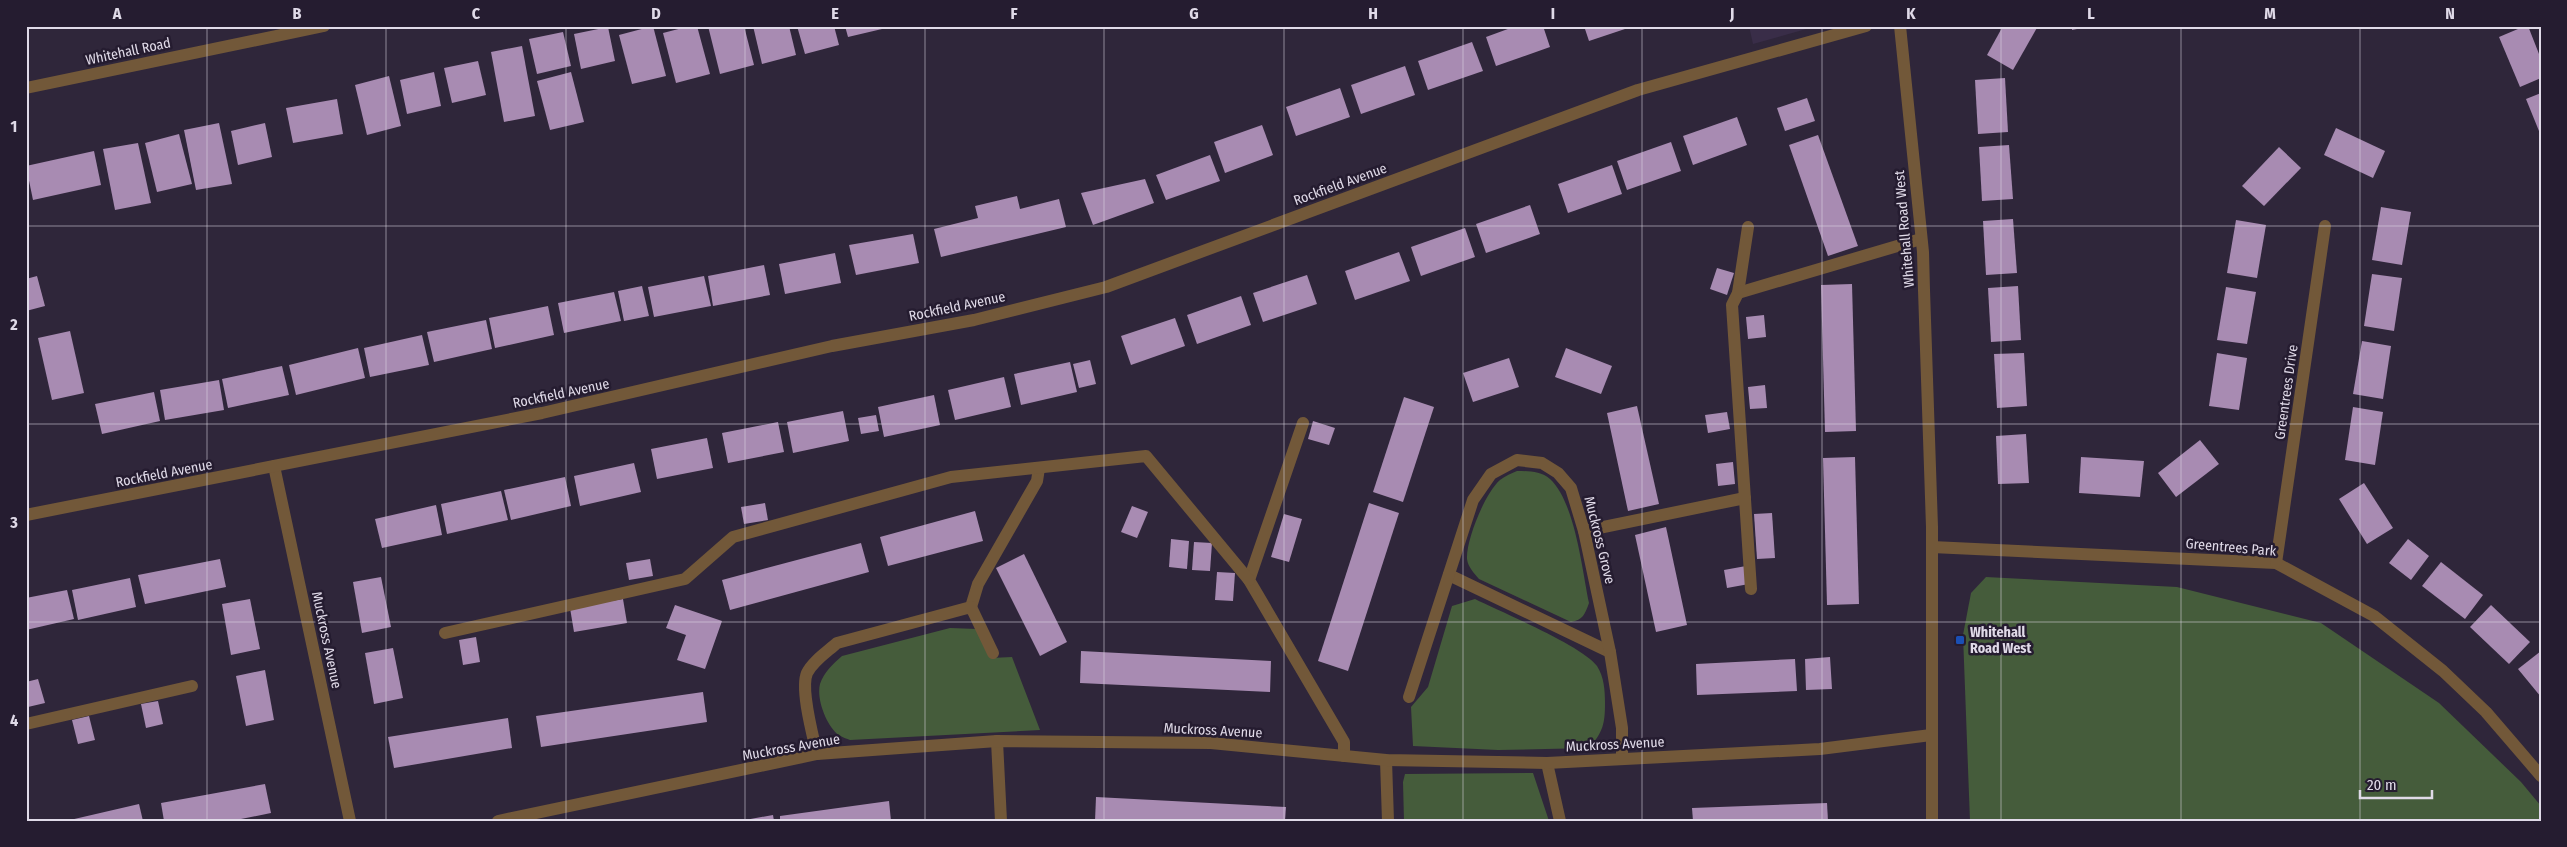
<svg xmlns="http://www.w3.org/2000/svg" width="2567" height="847" font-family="'Fira Sans Condensed',sans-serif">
  <rect width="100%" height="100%" fill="#2f263a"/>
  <polygon fill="#392d48" points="1749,26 1817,26 1753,44"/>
  <g fill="#455c3b">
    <path d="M1517,471C1529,471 1541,471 1550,479C1575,502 1582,569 1589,603C1585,614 1583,620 1571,622L1479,579C1474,573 1468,567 1467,559C1466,540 1485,493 1500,480C1505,476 1512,473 1517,471Z"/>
    <polygon points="1986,577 2177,587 2321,623 2439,703 2521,782 2541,806 2541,821 1970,821 1963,635 1971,593"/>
    <path d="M1475,599C1501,612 1583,646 1597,666C1604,677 1605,690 1605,703C1605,724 1603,732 1589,748L1498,750L1413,746L1411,707L1428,687L1452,606Z"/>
    <path d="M950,628L977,629L991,658L1012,657L1040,730L850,740C847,739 842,737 839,735C827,727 816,699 820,684C824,672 833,664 842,656Z"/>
    <polygon points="1533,773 1549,821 1404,821 1403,782 1405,774"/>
  </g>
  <g fill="#a88bb2">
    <polygon points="653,26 666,76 632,84 619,35"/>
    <polygon points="690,26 697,26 710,74 676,83 663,33"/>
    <polygon points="708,26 744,26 754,65 720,74"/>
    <polygon points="753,26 789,26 796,55 762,64"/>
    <polygon points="797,26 834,26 839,45 805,54"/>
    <polygon points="845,26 881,26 882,29 848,37"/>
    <polygon points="1516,26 1543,26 1550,47 1496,66 1486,37"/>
    <polygon points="1584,26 1631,26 1631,27 1589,41"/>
    <polygon points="2003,26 2038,26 2013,70 1987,55"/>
    <polygon points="2072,26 2087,26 2087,27 2072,30"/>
    <polygon points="2525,26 2528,26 2541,59 2541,78 2520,87 2499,37"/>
    <polygon points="608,27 615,61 581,69 574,34"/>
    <polygon points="563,32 571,66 537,74 529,39"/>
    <polygon points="1472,42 1483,71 1428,90 1418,61"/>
    <polygon points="522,46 535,116 504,122 491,52"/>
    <polygon points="478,61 486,95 452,103 444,68"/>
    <polygon points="1405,66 1415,95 1361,114 1351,85"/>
    <polygon points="434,72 441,106 407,114 400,80"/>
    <polygon points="571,72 584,122 550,130 537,81"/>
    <polygon points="389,76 401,126 367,135 355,85"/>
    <polygon points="2005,78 2008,132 1978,134 1975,80"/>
    <polygon points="1340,88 1350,117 1296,136 1286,107"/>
    <polygon points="2541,93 2541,136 2526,99"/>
    <polygon points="1807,98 1815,121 1785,131 1777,108"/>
    <polygon points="337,99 343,134 293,143 286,108"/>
    <polygon points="1737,117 1747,145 1693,165 1683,136"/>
    <polygon points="219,123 232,184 196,190 184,130"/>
    <polygon points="265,123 272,157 238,165 231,131"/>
    <polygon points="1262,125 1273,155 1225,173 1214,142"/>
    <polygon points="2336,128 2385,151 2373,178 2324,155"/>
    <polygon points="179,134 192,184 157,192 145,143"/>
    <polygon points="1818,135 1858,246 1828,256 1789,145"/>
    <polygon points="1671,142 1681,171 1627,190 1617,161"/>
    <polygon points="138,143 151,203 115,210 103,149"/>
    <polygon points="2009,145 2013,199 1982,201 1979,147"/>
    <polygon points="2279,147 2301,168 2264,206 2242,186"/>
    <polygon points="94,151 101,185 33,200 26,166"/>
    <polygon points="1210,155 1220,181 1166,200 1156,175"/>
    <polygon points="1612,165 1622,194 1568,213 1558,184"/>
    <polygon points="1145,179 1154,203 1093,225 1081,193"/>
    <polygon points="1017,196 1020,209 1059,199 1066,227 941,257 934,229 978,218 975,206"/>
    <polygon points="1530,205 1540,234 1486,253 1476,224"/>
    <polygon points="2381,207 2411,212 2402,265 2372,260"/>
    <polygon points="2013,219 2017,273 1986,275 1983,221"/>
    <polygon points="2236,220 2266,225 2257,278 2227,273"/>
    <polygon points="1465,228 1475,257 1421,276 1411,247"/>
    <polygon points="913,234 919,263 856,275 849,245"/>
    <polygon points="1399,252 1410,281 1355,300 1345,271"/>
    <polygon points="835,253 841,283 785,294 779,264"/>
    <polygon points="764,265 770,295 713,306 708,276"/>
    <polygon points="1717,268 1734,273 1727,295 1710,289"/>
    <polygon points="2372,274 2402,278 2394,331 2364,326"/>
    <polygon points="1307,275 1317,304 1263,322 1253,293"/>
    <polygon points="37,276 45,306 26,311 26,279"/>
    <polygon points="704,276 711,306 654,317 648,287"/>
    <polygon points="1852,284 1856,431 1825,432 1821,285"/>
    <polygon points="642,286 649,316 624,321 618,291"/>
    <polygon points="2018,286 2021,340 1991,342 1988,288"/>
    <polygon points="2226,287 2256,292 2247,344 2217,340"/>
    <polygon points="614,292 621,321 564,333 558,303"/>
    <polygon points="1241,296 1251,325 1197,344 1187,315"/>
    <polygon points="548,306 554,335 495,348 489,318"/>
    <polygon points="1764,315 1766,337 1748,339 1746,317"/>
    <polygon points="1175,318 1185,346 1131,365 1121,336"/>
    <polygon points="486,320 492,349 434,362 427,332"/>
    <polygon points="70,331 84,393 52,400 38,338"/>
    <polygon points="422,335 429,365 370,377 364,348"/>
    <polygon points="2362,341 2391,346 2383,399 2353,394"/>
    <polygon points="358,348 365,378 296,395 289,365"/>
    <polygon points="1566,348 1612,366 1601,394 1555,377"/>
    <polygon points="2024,353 2027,406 1997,408 1994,354"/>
    <polygon points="2217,353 2247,358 2239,410 2209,406"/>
    <polygon points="1509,358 1519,387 1473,402 1463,373"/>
    <polygon points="1090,360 1096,384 1079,388 1073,364"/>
    <polygon points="1070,362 1077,392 1021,405 1014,374"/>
    <polygon points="282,366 289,395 228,408 222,379"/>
    <polygon points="1004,377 1011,407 955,420 948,390"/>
    <polygon points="219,380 224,410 165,420 160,390"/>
    <polygon points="1765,385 1767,408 1750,409 1748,387"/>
    <polygon points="154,392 160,421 102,434 95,404"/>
    <polygon points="934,395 940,425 884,437 878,407"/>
    <polygon points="1404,397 1434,407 1403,502 1373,492"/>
    <polygon points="1637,406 1659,504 1628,511 1607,413"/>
    <polygon points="2353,407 2383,412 2375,465 2345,460"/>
    <polygon points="843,411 849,441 793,453 787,422"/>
    <polygon points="1727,412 1730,429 1708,433 1705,415"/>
    <polygon points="876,415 879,431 861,434 858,418"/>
    <polygon points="1313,421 1335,428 1329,445 1308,439"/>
    <polygon points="778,422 784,452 728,463 722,433"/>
    <polygon points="2026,434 2029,483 1998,484 1996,436"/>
    <polygon points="707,438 713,468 657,479 651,449"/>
    <polygon points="2200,440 2219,464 2176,497 2158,473"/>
    <polygon points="1855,457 1859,604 1827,605 1823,458"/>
    <polygon points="2081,457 2144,461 2140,497 2079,493"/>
    <polygon points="1733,462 1735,484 1718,486 1716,464"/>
    <polygon points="634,463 641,492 580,506 574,476"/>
    <polygon points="565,477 571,506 511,520 504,490"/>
    <polygon points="2364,483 2393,528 2367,544 2339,499"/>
    <polygon points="501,491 508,520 447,534 441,504"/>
    <polygon points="765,503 768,520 744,524 741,507"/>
    <polygon points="1369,503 1399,513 1348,671 1318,661"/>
    <polygon points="436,505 442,535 382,548 375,519"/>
    <polygon points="1132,506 1148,512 1137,538 1121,532"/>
    <polygon points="975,511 983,541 888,566 880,537"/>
    <polygon points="1772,513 1775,558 1757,559 1754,514"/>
    <polygon points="1284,514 1302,519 1289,562 1271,557"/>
    <polygon points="1666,527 1687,625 1656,632 1635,535"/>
    <polygon points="1171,539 1189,541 1187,569 1169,567"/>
    <polygon points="2408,539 2429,556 2411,580 2389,563"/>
    <polygon points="1194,542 1212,543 1210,571 1192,570"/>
    <polygon points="861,543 869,572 730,610 722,580"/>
    <polygon points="1024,554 1067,642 1040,656 996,568"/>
    <polygon points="220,559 226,587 145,604 138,575"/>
    <polygon points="650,559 653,576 629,580 626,563"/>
    <polygon points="2441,562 2483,595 2465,619 2422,586"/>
    <polygon points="1746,566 1749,584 1727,588 1724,570"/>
    <polygon points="1217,572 1235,573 1233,601 1215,600"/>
    <polygon points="381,577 391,627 362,633 353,582"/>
    <polygon points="130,578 136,607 78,620 72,590"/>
    <polygon points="67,590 74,619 26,630 26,598"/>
    <polygon points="250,599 260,649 231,655 222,604"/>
    <polygon points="623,599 627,623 574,632 570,608"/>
    <polygon points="675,605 722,621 705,669 677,660 686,635 666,628"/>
    <polygon points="2491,605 2530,642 2509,664 2470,627"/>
    <polygon points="476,637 480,662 463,665 459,640"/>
    <polygon points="393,648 403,698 374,704 365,653"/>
    <polygon points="1081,651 1271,661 1270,692 1080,683"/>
    <polygon points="2541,651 2541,697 2518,669"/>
    <polygon points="1830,657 1832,689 1806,690 1805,659"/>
    <polygon points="1795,659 1797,691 1697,695 1696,664"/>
    <polygon points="265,670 274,720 246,726 236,676"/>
    <polygon points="38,679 45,703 28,707 26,682"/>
    <polygon points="703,692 707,722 541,747 536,716"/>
    <polygon points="158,701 163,724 146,728 141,704"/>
    <polygon points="89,716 95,740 78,744 72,720"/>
    <polygon points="508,718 512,748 394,768 388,737"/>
    <polygon points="265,784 271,813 231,821 164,821 161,803"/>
    <polygon points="1096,797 1286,807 1285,821 1095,821"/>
    <polygon points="889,801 891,821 780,821 780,816"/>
    <polygon points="1827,803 1828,821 1693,821 1692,808"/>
    <polygon points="139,804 143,821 70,821 70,820"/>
    <polygon points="773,815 774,821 745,821 745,820"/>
  </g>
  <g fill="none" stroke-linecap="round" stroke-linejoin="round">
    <g stroke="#725839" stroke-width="12">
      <polyline points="1738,293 1748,227"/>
      <polyline points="1303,423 1249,580 1344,742 1344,756"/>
      <polyline points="1584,531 1745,498"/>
      <polyline points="1751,589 1732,305 1738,293 1921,239"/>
      <polyline points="971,607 978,584 1037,481 1039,468"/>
      <polyline points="445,633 685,579 733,537 951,477 1146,456 1249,580"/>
      <polyline points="26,724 192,686"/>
    </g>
    <g stroke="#725839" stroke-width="12">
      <polyline points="274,466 350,821"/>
      <polyline points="26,515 542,413 832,346 974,320 1106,287 1638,90 1866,26"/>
      <polyline points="1932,547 2276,563 2374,616 2443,671 2486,712 2541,776"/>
      <polyline points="2276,563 2325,226"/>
      <polyline points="1449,575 1610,652"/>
      <polyline points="1409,697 1473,500 1491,474 1517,460 1542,463 1558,473 1571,488 1584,531 1610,652 1622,728 1622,758"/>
      <polyline points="997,741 1001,821"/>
      <path d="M817,754C813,736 800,689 807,673C813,661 827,652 837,643L971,607L993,653"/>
      <polyline points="1386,760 1388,821"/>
      <polyline points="1547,763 1560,821"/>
      <polyline points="498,821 817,754 997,741 1211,743 1386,760 1547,763 1820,749 1931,735"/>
    </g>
    <g stroke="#725839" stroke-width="12">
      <polyline points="1900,26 1923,252 1924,290 1932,527 1932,821"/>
      <polyline points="26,88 324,26"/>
    </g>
  </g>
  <path fill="none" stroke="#e0dae8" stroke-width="1" stroke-opacity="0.55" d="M207,26V821M386,26V821M566,26V821M745,26V821M925,26V821M1104,26V821M1284,26V821M1463,26V821M1642,26V821M1822,26V821M2001,26V821M2181,26V821M2360,26V821M26,226H2541M26,424H2541M26,622H2541"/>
  <rect fill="#1a4fb4" stroke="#251c30" stroke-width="2" x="1955" y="635" width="10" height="10" rx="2.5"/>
  <g text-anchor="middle" stroke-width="5" stroke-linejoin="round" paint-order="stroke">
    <g font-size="14" fill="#e0dae8" stroke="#251c30">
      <text transform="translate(128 51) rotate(-12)" y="5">Whitehall Road</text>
      <text transform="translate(1340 184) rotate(-20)" y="5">Rockfield Avenue</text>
      <text transform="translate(1904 229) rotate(-95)" y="5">Whitehall Road West</text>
      <text transform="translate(957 306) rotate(-12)" y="5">Rockfield Avenue</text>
      <text transform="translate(2286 392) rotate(-82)" y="5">Greentrees Drive</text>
      <text transform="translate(561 393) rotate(-12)" y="5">Rockfield Avenue</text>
      <text transform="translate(164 473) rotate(-11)" y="5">Rockfield Avenue</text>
      <text transform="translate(1600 540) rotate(76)" y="5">Muckross Grove</text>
      <text transform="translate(2231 547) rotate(5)" y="5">Greentrees Park</text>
      <text transform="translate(327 640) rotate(78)" y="5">Muckross Avenue</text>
      <text transform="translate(1213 730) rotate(3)" y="5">Muckross Avenue</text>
      <text transform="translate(1615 744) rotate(-3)" y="5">Muckross Avenue</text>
      <text transform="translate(791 747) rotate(-10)" y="5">Muckross Avenue</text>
    </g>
    <g font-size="14" font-weight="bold" fill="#e0dae8" stroke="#251c30" text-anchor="start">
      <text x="1970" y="637">Whitehall<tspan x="1970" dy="16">Road West</tspan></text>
    </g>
  </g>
  <rect width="2567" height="847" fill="none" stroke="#251c30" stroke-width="55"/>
  <path d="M2360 790v8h72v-8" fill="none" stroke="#e0dae8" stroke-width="2.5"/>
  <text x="2367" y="790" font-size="15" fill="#e0dae8" stroke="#251c30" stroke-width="4" paint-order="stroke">20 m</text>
  <rect x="28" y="28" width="2512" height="792" fill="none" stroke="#e0dae8" stroke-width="2"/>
  <g font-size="16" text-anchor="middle" font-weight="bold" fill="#e0dae8">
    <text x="117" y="19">A</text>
    <text x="297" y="19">B</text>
    <text x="476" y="19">C</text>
    <text x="656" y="19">D</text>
    <text x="835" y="19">E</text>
    <text x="1014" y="19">F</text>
    <text x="1194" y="19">G</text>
    <text x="1373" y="19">H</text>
    <text x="1553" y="19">I</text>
    <text x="1732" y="19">J</text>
    <text x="1911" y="19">K</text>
    <text x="2091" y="19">L</text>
    <text x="2270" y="19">M</text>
    <text x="2450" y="19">N</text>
    <text x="14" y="132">1</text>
    <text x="14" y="330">2</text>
    <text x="14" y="528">3</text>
    <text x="14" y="726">4</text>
  </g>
</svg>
